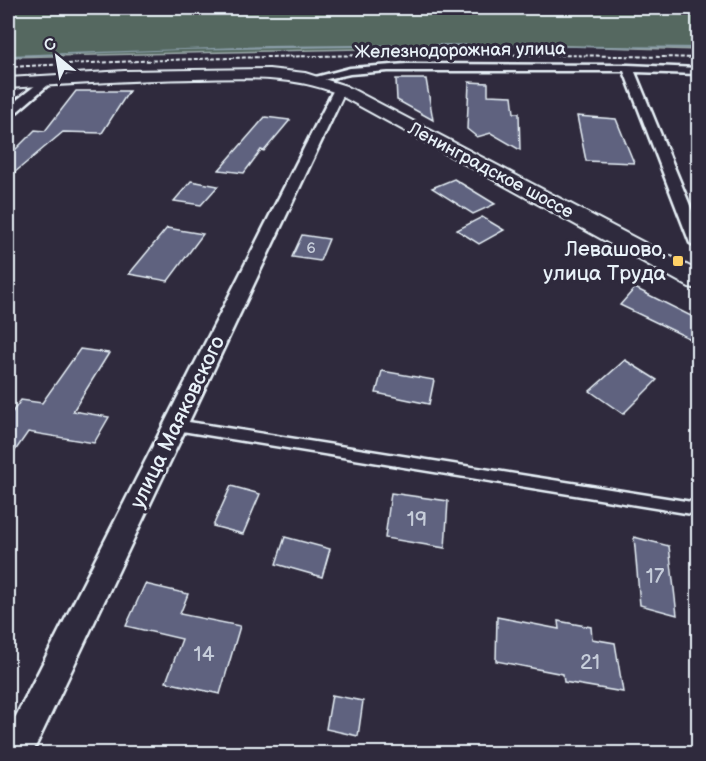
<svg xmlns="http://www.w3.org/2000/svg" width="706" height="761" font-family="'Balsamiq Sans',sans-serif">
  <rect width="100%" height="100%" fill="#2f2a3d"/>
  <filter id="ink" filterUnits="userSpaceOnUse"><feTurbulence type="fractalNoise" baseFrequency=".0167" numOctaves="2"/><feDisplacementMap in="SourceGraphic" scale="12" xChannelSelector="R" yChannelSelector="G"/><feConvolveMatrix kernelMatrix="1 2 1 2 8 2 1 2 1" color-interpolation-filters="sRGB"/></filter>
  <g filter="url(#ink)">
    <polygon fill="#546861" stroke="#9eacac" stroke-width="1.5" points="8,8 698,8 698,50 535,45 8,57"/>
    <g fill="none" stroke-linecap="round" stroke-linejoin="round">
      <polygon fill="#8b9ea9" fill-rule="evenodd" points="439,44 698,47 698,49 526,46 353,47 180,50 8,57 8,55 267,46"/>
    </g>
    <g fill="#5e627f" stroke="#e8f1f8" stroke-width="1.5">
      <polygon points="396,79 426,79 433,120 397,100"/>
      <polygon points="469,82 488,83 488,95 512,96 514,113 519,113 520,150 491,133 477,137 467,129"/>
      <polygon points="76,91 129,91 102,133 63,132 8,178 8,157 35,130 45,131"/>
      <polygon points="577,116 616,119 634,163 586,161"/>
      <polygon points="265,117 290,120 264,151 261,150 244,173 219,170"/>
      <polygon points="454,179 495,204 473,214 432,188"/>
      <polygon points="191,181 218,186 201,205 174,201"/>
      <polygon points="482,217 504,230 479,244 457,230"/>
      <polygon points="167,228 203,234 168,281 129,274"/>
      <polygon points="302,235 329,239 320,261 292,257"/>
      <polygon points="635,288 699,320 699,343 620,305"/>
      <polygon points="80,349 109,353 73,411 109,417 94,443 28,432 8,461 8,418 21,400 42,403"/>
      <polygon points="625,360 657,380 623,414 590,391"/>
      <polygon points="382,371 434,380 429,404 376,393"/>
      <polygon points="231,486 260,494 243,534 213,526"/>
      <polygon points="391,493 448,501 445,548 385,538"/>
      <polygon points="285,537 330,549 322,577 276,564"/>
      <polygon points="634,537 669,546 677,615 640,605"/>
      <polygon points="145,584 188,594 180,614 240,626 220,694 166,682 182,639 126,626"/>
      <polygon points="497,617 559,629 558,621 591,627 592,639 615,643 623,692 564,682 563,674 496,661"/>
      <polygon points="332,695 363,701 358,736 326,729"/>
    </g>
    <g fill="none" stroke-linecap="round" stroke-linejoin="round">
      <defs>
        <polygon id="lane" points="176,420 698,503 698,515 176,430 172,428 170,425 172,422"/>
        <g id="street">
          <polygon points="407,64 628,65 698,68 698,74 635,72 698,225 698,248 690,243 624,71 388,71 350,74 313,82 308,79 350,68"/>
          <polygon points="46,77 55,79 12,116 8,116 8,107"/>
          <polygon points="340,86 346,89 32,754 8,754 8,732 334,89"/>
        </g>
        <path id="secondary" d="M269,69L305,73L346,86L698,271V289L689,287L334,92C289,75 243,78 195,79C132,80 70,84 8,88V78L125,71Z"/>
      </defs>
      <use href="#lane" stroke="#e8f1f8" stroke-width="5"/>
      <use href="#street" stroke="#e8f1f8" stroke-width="5"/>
      <use href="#secondary" stroke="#e8f1f8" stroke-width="4"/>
      <use href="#lane" fill="#2f2a3d" fill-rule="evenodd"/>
      <use href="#street" fill="#2f2a3d" fill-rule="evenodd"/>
      <use href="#secondary" fill="#2f2a3d" fill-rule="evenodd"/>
      <path stroke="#e8f1f8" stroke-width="2" stroke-dasharray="4 2" stroke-linecap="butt" d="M8,67C238,55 468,51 698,58"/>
    </g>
  </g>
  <rect fill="#ffd166" stroke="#2f2a3d" stroke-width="2" x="672" y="255" width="12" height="12" rx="3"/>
  <g text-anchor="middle" stroke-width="6" stroke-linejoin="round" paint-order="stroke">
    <g font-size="15" fill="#c6cdda">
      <text x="311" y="253">6</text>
    </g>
    <g font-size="18" fill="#e8f1f8" stroke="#2f2a3d">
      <text transform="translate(460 50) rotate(-1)" y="6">Железнодорожная улица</text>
      <text transform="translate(491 170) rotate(28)" y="6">Ленинградское шоссе</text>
    </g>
    <g font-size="21" fill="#e8f1f8" stroke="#2f2a3d" text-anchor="end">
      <text x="666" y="256">Левашово,<tspan x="666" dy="24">улица Труда</tspan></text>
    </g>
    <g font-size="21" fill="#e8f1f8" stroke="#2f2a3d">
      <text transform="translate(177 422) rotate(-64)" y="7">улица Маяковского</text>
    </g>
    <g font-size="21" fill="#c6cdda">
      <text x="417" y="526">19</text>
      <text x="655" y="583">17</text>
      <text x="204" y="661">14</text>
      <text x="590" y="669">21</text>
    </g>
  </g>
  <rect width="706" height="761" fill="none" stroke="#2f2a3d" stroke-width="30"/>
  <rect x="15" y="15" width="676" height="731" fill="none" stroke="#e8f1f8" stroke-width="2" filter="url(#ink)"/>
  <g transform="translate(57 57) rotate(330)" stroke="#2f2a3d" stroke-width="4.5" paint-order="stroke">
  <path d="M0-4.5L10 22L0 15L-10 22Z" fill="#e8f1f8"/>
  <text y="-9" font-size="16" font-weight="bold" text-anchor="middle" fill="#e8f1f8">С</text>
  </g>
</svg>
